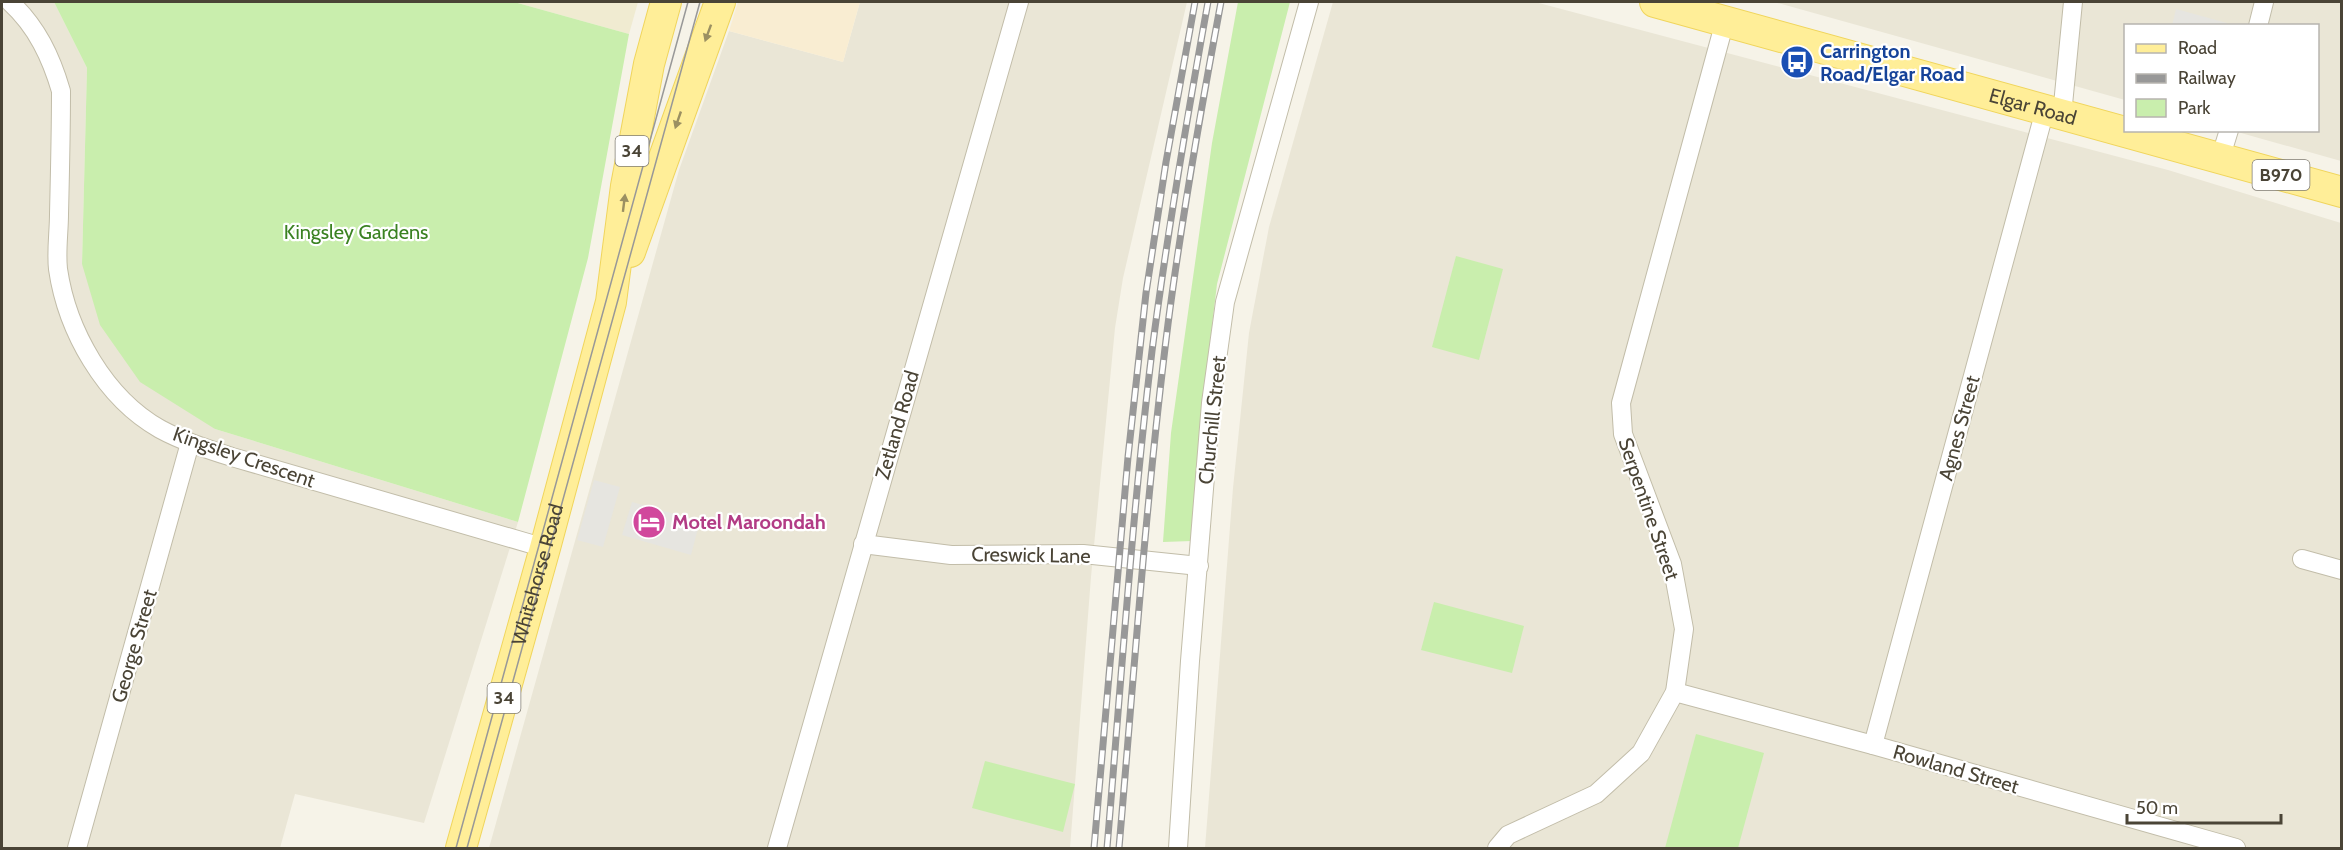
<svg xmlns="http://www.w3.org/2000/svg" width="2343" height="850" font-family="Cabin,sans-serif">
  <rect width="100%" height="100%" fill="#f6f3e8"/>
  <g fill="#eae6d6">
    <polygon points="2,2 54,2 87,68 82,264 215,429 518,522 424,823 295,794 280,848 2,848"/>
    <polygon points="860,2 1187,2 1123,278 1115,328 1091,577 1070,848 489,848 679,170 729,31 843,62"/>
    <polygon points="1333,2 1535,2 2168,170 2341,223 2341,848 1205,848 1233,488 1249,333 1269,227"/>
    <polygon points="1774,2 2341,2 2341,161 2234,131 2318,130 2318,26 2126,26 2125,100"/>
  </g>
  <polygon fill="#f9edd2" points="738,2 860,2 843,62 729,31"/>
  <polygon fill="#f0ebd1" points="514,2 638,2 629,34"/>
  <g fill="#c9eead">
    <polygon points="54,2 514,2 629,34 588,258 518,522 215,429 140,382 100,325 82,264 87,68"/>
    <polygon points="1238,2 1290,2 1217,284 1203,402 1192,541 1163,542 1171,433 1212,143"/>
    <polygon points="1456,256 1503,269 1479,360 1432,347"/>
    <polygon points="1434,602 1524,626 1512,673 1421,650"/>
    <polygon points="1696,734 1764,753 1738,848 1665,848"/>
    <polygon points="985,761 1075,784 1063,832 972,808"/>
  </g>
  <g fill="#e6e5e0">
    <polygon points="2176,9 2227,23 2226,25 2172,25"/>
    <polygon points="594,480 620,487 603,547 577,540"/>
    <polygon points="632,502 700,521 691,555 622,535"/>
  </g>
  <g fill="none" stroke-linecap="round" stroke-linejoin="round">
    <defs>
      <g id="street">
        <path d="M10,2C37,27 51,57 61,91C61,132 60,173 59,214C59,232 56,251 58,269C67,331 105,398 160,429C182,441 207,449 232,457L545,548"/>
        <polyline points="2258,26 2264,2"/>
        <polyline points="2062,115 2073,2"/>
        <polyline points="2220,159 2229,130"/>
        <polyline points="863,544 951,555 1083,554 1199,566"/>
        <polyline points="2302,559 2342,570"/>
        <polyline points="1675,692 1873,745 2236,848"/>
        <polyline points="1873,745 2045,110"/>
        <polyline points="77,848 190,443"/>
        <polyline points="777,848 1019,2"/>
        <polyline points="1178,848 1190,661 1211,403 1225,302 1309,2"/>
        <polyline points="1497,848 1508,835 1596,794 1641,753 1675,692 1684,629 1672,564 1623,434 1621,403 1725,21"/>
      </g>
      <g id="primary">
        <path id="s1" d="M1655,2L2342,192"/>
        <polyline points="630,252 720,2"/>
        <path id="s2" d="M461,848L545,548L611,302L626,186L649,64L666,2"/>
      </g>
    </defs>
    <use href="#street" stroke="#c2bda9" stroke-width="20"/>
    <use href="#primary" stroke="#f0d55c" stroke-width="32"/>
    <use href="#street" stroke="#fff" stroke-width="18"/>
    <use href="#primary" stroke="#ffee98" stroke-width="30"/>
    <g stroke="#989898" stroke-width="1.5">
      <polyline points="456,848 688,2"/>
      <polyline points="467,848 700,2"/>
    </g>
    <defs>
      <g id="rail">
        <polyline points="1094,848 1128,457 1146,293 1166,162 1195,2"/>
        <path d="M1107,848C1121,683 1132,516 1152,351C1167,234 1187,118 1208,2"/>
        <path d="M1119,848C1134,674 1146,498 1168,324C1182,216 1201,109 1221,2"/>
      </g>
    </defs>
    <use href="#rail" stroke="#989898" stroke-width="7"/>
    <use href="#rail" stroke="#fff" stroke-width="4.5" stroke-dasharray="14" stroke-linecap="butt"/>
  </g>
  <defs><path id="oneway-solid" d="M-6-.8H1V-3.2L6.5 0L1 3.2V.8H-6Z" transform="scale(1.5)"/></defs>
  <g fill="#9b9062">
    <use href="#oneway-solid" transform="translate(708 33) rotate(110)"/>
    <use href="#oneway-solid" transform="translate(678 120) rotate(109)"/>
    <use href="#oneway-solid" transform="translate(624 203) rotate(-83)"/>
  </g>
  <defs>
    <symbol id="bus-disc" viewBox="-11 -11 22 22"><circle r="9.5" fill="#1a4fb4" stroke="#fff"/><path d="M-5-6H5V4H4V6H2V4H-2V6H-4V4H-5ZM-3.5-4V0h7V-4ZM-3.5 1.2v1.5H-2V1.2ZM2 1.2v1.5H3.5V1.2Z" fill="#fff"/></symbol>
    <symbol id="hotel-disc" viewBox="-11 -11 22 22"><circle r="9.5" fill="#d1479c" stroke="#fff"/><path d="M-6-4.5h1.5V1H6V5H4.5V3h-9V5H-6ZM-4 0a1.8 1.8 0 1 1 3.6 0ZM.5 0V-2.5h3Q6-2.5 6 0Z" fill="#fff"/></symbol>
  </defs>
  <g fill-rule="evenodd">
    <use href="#bus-disc" x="1778" y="43" width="38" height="38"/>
    <use href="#hotel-disc" x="630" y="503" width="38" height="38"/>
  </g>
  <g text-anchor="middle" stroke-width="4.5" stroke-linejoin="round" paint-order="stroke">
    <g fill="#fff" stroke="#807c72" stroke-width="1.5">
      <rect x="615.5" y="136" width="33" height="30" rx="4.5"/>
      <rect x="2252.5" y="160" width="57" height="30" rx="4.5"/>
      <rect x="487.5" y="683" width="33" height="30" rx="4.5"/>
    </g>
    <g font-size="18" font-weight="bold" fill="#4a4436">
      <text x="632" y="157">34</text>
      <text x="2281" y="181">B970</text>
      <text x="504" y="704">34</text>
    </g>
    <g font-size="20" font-weight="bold" fill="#164399" stroke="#fff" text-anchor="start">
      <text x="1820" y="58">Carrington<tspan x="1820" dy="23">Road/Elgar Road</tspan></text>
    </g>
    <g font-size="20" fill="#4a4436" stroke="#fff">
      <text dy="7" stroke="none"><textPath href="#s1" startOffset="392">Elgar Road</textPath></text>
      <text transform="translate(1212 420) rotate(-84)" y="7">Churchill Street</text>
      <text transform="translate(897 425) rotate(-74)" y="7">Zetland Road</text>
      <text transform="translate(1959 428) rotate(-75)" y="7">Agnes Street</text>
      <text transform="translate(244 457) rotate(19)" y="7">Kingsley Crescent</text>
      <text transform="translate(1649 509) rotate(71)" y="7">Serpentine Street</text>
      <text transform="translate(1031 555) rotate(1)" y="7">Creswick Lane</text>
      <text dy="7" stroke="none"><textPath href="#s2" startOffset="284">Whitehorse Road</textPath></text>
      <text transform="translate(134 646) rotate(-74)" y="7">George Street</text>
      <text transform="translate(1956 769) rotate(16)" y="7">Rowland Street</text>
    </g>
    <g font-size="20" fill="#3b8222" stroke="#fff">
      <text x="356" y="239">Kingsley Gardens</text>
    </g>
    <g font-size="20" font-weight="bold" fill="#b23c85" stroke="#fff" text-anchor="start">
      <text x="672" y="529">Motel Maroondah</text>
    </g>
  </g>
  <rect width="2343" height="850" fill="none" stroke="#4a4436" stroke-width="6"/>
  <rect x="2124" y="24" width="195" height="108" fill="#ffffff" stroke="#b7b4af" stroke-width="1.5"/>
  <rect x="2136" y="44" width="30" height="9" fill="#ffee98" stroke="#b7b4af" stroke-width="1.5"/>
  <text x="2178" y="54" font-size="18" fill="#4a4436">Road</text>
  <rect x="2136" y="74" width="30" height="9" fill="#989898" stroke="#b7b4af" stroke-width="1.5"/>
  <text x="2178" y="84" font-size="18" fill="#4a4436">Railway</text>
  <rect x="2136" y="99" width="30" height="18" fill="#c9eead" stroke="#b7b4af" stroke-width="1.5"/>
  <text x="2178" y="114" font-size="18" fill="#4a4436">Park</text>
  <path d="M2127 814v9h154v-9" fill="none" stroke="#4a4436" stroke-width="3"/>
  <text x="2136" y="814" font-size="18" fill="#4a4436" stroke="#ffffff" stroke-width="4.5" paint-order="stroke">50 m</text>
</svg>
